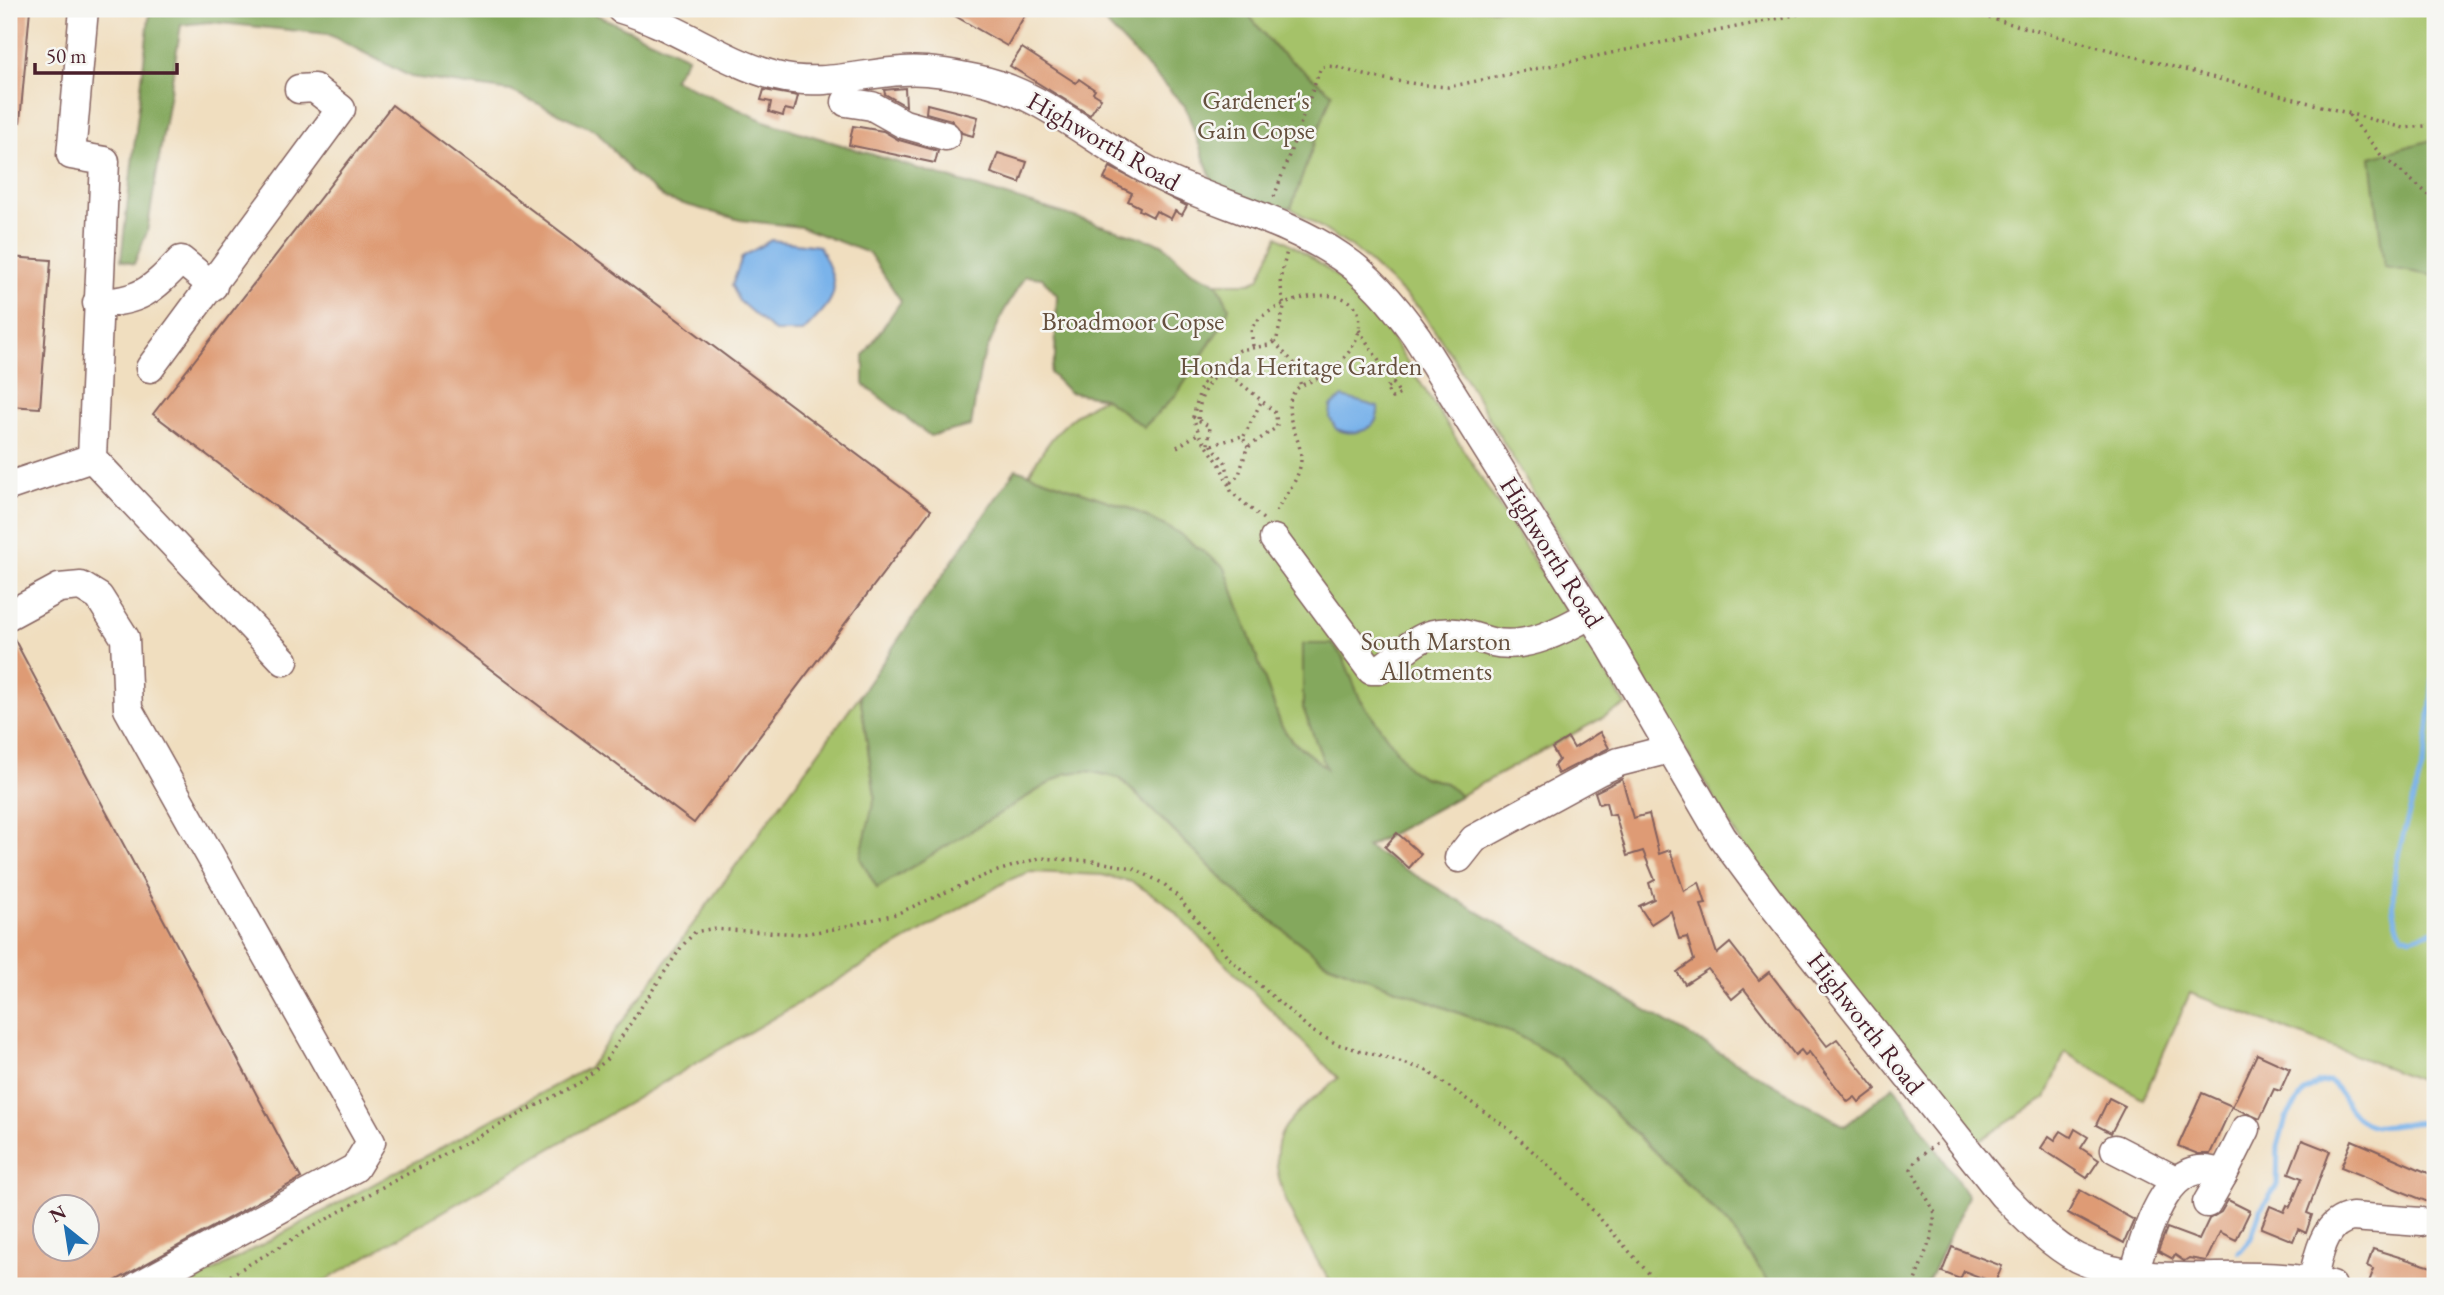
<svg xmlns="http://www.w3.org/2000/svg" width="2444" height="1295" font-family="'EB Garamond',serif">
  <rect width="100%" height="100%" fill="#f6f6f2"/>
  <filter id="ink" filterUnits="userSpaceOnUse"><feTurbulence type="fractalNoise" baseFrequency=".0143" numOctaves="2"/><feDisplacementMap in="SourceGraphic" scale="14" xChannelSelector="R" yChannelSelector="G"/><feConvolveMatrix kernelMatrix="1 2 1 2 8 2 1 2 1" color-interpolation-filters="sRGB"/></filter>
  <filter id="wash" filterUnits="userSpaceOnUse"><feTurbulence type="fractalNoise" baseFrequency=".00686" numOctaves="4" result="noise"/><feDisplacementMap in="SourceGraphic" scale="28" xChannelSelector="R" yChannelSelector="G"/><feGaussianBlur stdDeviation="1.57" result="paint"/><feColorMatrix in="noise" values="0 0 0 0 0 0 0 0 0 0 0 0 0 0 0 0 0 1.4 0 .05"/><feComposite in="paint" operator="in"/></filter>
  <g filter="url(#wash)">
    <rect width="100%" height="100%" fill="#f0debf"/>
    <g fill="#a5c269" stroke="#78704a" stroke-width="2">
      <polygon points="1244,9 2435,9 2435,1086 2190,993 2143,1099 2065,1052 2046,1098 1972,1145 1762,879 1454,359 1419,308 1357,251 1291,208 1331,93 1275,48"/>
      <path d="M1278,236C1319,261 1353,285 1383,324L1626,705L1366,847L1327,769L1291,740L1281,725L1225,568L1177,532L1131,509L1029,474C1048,439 1068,415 1104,398L1144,427L1177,394L1229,307L1217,283H1250L1259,279Z"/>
      <path d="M860,695L875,796L869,827L877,888L1066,773L1088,771L1119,778L1243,899L1325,962L1517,1035L1561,1060L1728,1224L1772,1286H1333C1310,1249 1257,1172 1284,1129C1298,1108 1320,1095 1338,1078L1166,903L1132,882L1102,875L1029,872L1009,880L316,1286H186L589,1067Z"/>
    </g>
    <g fill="#84a85d" stroke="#676444" stroke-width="2">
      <polygon points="150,9 584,9 688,57 673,79 764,121 1162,244 1191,271 1217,283 1229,307 1225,320 1177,394 1144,427 1104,398 1069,392 1050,373 1055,358 1057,295 1042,278 1025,276 1003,313 981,364 971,426 930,436 864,385 864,355 901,301 869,253 801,227 740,220 666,199 632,173 597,131 511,91 411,77 328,34 210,22 181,25 147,232 134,264 121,260"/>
      <polygon points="1092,9 1244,9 1275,48 1332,93 1291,208 1242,202 1215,188 1185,106"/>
      <polygon points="2435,139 2435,276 2384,267 2371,157"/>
      <polygon points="1016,469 1131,509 1177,532 1225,568 1281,725 1291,740 1326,768 1303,708 1303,644 1332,644 1343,657 1360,699 1409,768 1423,777 1446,783 1460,796 1367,847 1845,1126 1894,1086 1968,1196 1926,1286 1772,1286 1728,1224 1561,1060 1517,1035 1325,962 1243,899 1120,778 1088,771 1066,773 877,888 860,858 875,796 860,695"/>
    </g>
    <g fill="#7ab3ea" stroke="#62698a" stroke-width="2">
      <path d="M771,240L819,246C843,292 838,296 803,332H775L739,301L732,286L742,257Z"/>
      <path d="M1343,397L1378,407C1380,431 1354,437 1336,429L1330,418L1331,406Z"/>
    </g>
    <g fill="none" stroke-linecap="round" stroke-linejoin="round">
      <g stroke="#7ab3ea" stroke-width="5">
        <path d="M2435,667C2430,695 2431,724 2426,752C2417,799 2375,891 2402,935L2412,938L2435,930"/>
        <path d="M2239,1252L2251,1238L2260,1211L2277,1185L2278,1146L2286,1118L2305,1091L2319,1083L2330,1081C2344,1092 2346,1111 2360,1120C2384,1136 2411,1116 2435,1125"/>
      </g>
    </g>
    <g id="blocks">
      <g fill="#de9b75" fill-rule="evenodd">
        <polygon points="9,9 30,9 20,122 9,121"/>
        <polygon points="943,9 1014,9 1025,15 1007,46"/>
        <polygon points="1022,48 1076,83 1079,79 1095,90 1093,93 1101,98 1090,115 1010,66"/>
        <polygon points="905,88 906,106 885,94 884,90"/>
        <polygon points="764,90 798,96 794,111 785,109 783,116 769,112 771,102 761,100"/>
        <polygon points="927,104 978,117 973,136 962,133 951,120 926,113"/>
        <polygon points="392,105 931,510 694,823 153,414"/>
        <polygon points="853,126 883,131 899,140 938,151 935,163 849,145"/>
        <polygon points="998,153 1027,162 1020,183 991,173"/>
        <polygon points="1110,167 1187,206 1182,215 1175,211 1171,219 1156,211 1153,217 1139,210 1140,207 1128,201 1132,193 1104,179"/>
        <polygon points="9,257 51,260 40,408 9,406"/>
        <path d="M10,631L301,1178L106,1286H9ZM46,1208H88V1250H46Z"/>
        <polygon points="1600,732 1609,748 1558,774 1554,766 1559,760 1552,748 1568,738 1574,748"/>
        <polygon points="1622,779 1633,818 1649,814 1659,854 1670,850 1684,891 1699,882 1706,904 1701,905 1717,954 1730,943 1759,980 1769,972 1827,1046 1837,1039 1876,1089 1859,1102 1855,1097 1848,1102 1809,1052 1805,1055 1801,1050 1795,1055 1744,989 1732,999 1708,969 1685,984 1677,972 1694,960 1687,937 1679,939 1671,911 1651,924 1639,906 1654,899 1649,883 1655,880 1643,851 1627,856 1615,814 1609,815 1606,802 1599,804 1595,792"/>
        <polygon points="1397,833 1421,854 1409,868 1385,847"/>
        <polygon points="2257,1054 2290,1069 2280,1091 2274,1089 2260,1119 2232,1107"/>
        <polygon points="2202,1093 2232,1106 2210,1154 2198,1154 2178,1146"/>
        <polygon points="2109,1098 2125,1106 2111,1133 2096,1125"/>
        <polygon points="2075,1129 2088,1137 2081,1148 2099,1160 2087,1178 2041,1148 2049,1136 2055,1140 2061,1131 2071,1137"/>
        <polygon points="2302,1140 2330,1151 2307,1213 2312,1215 2306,1233 2298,1229 2293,1241 2261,1228 2270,1206 2284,1212 2287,1205 2290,1207 2302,1178 2289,1173"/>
        <polygon points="2352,1140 2435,1176 2435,1185 2428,1202 2341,1167"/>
        <polygon points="2080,1190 2134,1220 2124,1243 2068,1213"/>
        <polygon points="2228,1200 2250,1211 2236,1240 2220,1232 2206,1261 2189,1258 2184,1261 2175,1255 2173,1259 2158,1251 2167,1228 2199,1240 2209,1219 2221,1212"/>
        <polygon points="1952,1247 2002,1266 1995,1283 1964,1271 1960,1279 1942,1272"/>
        <polygon points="2373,1249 2435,1268 2435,1286 2381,1286 2369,1282 2374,1269 2367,1266"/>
      </g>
    </g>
  </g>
  <g filter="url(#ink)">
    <use href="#blocks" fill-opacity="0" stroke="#84625f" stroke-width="2"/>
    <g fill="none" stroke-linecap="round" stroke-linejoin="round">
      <defs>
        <g id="minor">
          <polyline points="84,9 71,155 105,161 92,458 284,661"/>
          <path d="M621,9C675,25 725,63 776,76C820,87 859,74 902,71C927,69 952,74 976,79C1042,92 1094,143 1153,173C1214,204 1284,218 1341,257C1371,277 1396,307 1417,337L1610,645L1722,837L1771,903L2003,1195C2026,1218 2048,1242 2077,1258C2155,1295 2248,1263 2332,1286"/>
          <polyline points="846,102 872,106 904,124 946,136"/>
          <path d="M97,303C140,302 152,290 181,260L213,286"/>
          <polyline points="150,368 341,109 314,88 299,89"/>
          <polyline points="9,486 92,458"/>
          <path d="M1274,539L1371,670H1379C1396,659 1413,639 1433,634C1455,629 1472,637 1492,642C1526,650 1563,630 1591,614"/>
          <polyline points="9,615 59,588 81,586 99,597 125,638 128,709 371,1142 355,1168 138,1286"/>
          <polyline points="1459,858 1474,839 1599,771 1619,762 1670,749"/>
          <polyline points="2115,1149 2175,1180"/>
          <polyline points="2207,1203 2223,1175"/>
          <path d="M2133,1277C2145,1238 2167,1147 2223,1175L2246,1129"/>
          <path d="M2312,1281C2319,1257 2322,1222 2352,1217L2421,1222"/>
        </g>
      </defs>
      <use href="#minor" stroke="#84625f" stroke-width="31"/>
      <g stroke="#84625f" stroke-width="3.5" stroke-dasharray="2 5" stroke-linecap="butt">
        <polyline points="1955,9 2404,128 2435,125"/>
        <polyline points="2349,115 2381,155 2435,200"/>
        <path d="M1274,197L1321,67C1337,64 1349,72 1365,75C1392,81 1420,85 1448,87L1823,9"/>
        <polyline points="1359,330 1393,383"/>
        <polyline points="1274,342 1294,363 1301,386"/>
        <path d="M1253,346L1251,329C1267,298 1369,272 1359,330C1355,350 1336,369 1318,378C1311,382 1300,384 1295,391C1279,412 1301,436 1301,458C1301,480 1282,498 1274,516"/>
        <polygon points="1393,383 1400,394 1392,398 1386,388"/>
        <polyline points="1193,417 1210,427 1208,445"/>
        <path d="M1198,419C1200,398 1204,380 1225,373C1231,374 1270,407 1276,414L1277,427L1247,448L1239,475L1231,482L1225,462L1210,443"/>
        <polyline points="1244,436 1261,402"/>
        <polyline points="1212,445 1242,436 1248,447"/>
        <polyline points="1177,447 1199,433"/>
        <polyline points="1263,519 1232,493 1220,465 1200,436 1193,417 1201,386 1210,374 1240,350 1269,345 1277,338 1284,308 1280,280 1287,251"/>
        <polyline points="212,1286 375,1191 581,1082 606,1060 682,946 695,932 710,929 802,934 834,929 896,914 988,874 1039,858 1093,861 1133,868 1164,884 1177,896 1230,959 1312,1031 1337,1044 1424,1069 1506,1127 1572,1187 1660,1286"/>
        <polyline points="1913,1286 1931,1238 1935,1213 1911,1169 1916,1160 1936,1144"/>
      </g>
      <use href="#minor" stroke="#fff" stroke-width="28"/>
    </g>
  </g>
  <g text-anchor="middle" stroke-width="5" stroke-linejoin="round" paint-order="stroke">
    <g font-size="26" fill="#65503e" stroke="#f6f6f2">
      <text x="1256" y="109">Gardener's<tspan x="1256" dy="30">Gain Copse</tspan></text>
      <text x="1133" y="330">Broadmoor Copse</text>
      <text x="1301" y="375">Honda Heritage Garden</text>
      <text x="1436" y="650">South Marston<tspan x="1436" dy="30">Allotments</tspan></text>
    </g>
    <g font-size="26" fill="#4a1f2b" stroke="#f6f6f2">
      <text transform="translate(1104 141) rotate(30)" y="9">Highworth Road</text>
      <text transform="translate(1552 552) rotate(58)" y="9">Highworth Road</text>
      <text transform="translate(1866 1023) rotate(52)" y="9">Highworth Road</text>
    </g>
  </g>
  <rect width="2444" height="1295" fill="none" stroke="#f6f6f2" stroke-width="35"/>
  <g transform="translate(66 1228) rotate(330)"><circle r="33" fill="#f6f6f2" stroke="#b1a0a2" stroke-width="2"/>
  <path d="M0-5L12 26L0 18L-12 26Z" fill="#1f6fb2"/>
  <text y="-10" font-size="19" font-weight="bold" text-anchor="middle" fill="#4a1f2b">N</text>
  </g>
  <path d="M35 63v10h142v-10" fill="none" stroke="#4a1f2b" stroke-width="3.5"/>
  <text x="46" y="63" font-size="21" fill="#4a1f2b" stroke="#f6f6f2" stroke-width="5" paint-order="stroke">50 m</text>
</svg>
